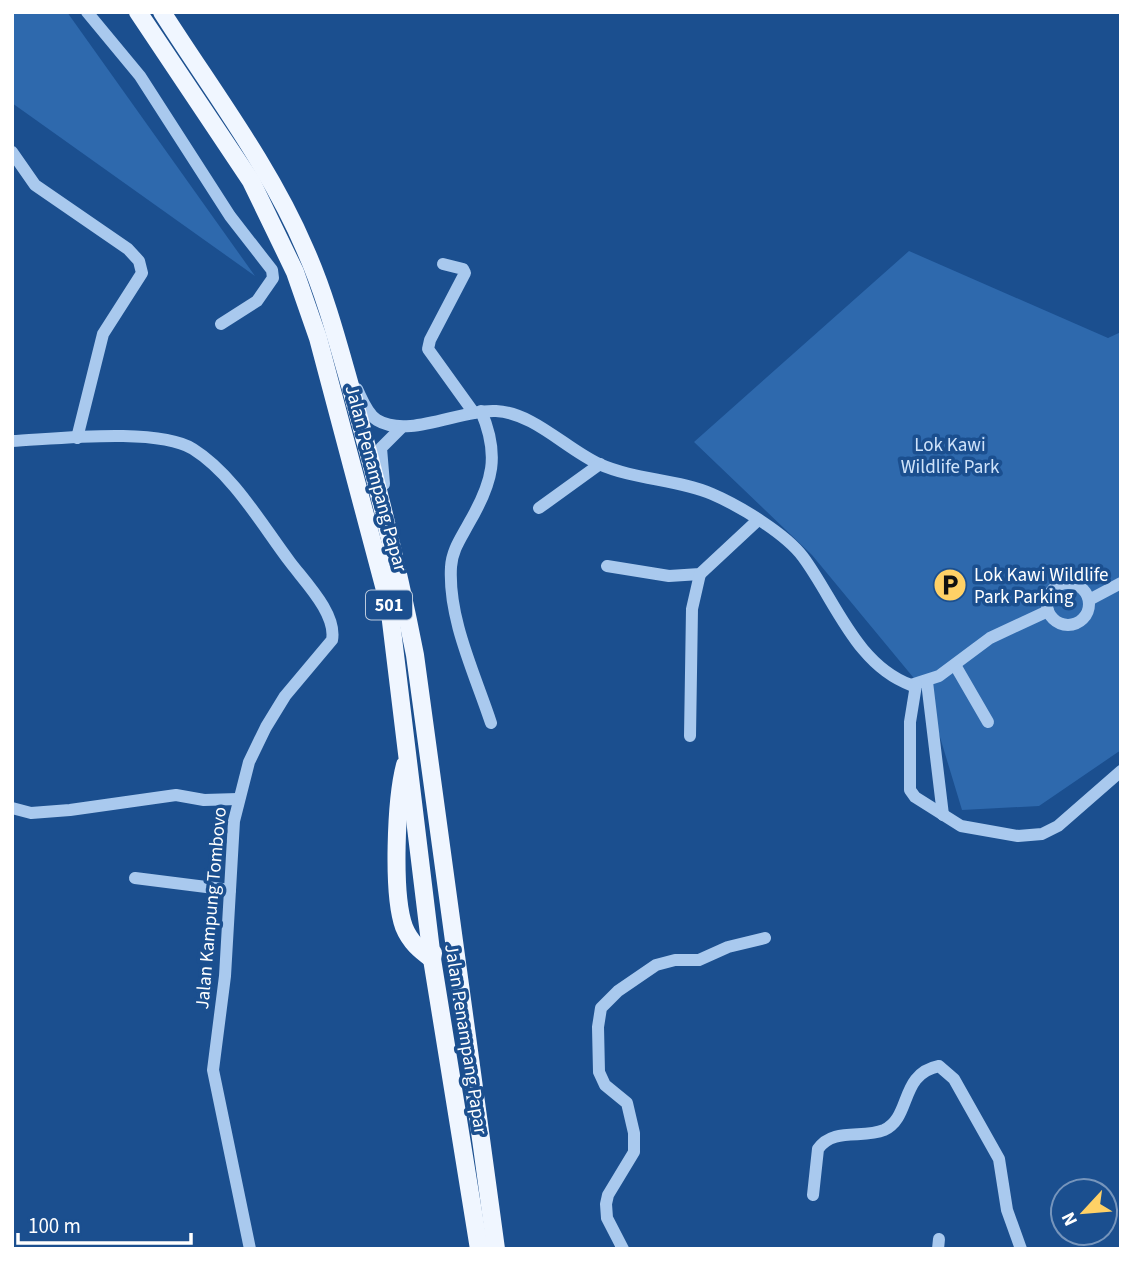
<svg xmlns="http://www.w3.org/2000/svg" width="1133" height="1261" font-family="'Source Sans 3',sans-serif">
  <rect width="100%" height="100%" fill="#1b4f8f"/>
  <g fill="#2e69ad">
    <polygon points="12,12 67,12 255,276 12,103"/>
    <polygon points="909,251 1108,338 1121,332 1121,750 1039,806 962,810 927,694 812,555 694,442"/>
  </g>
  <g fill="none" stroke-linecap="round" stroke-linejoin="round">
    <g stroke="#a9c9ee" stroke-width="12">
      <polyline points="87,12 140,76 230,216 272,270 273,278 257,301 221,324"/>
      <polyline points="12,152 35,185 128,249 139,261 142,273 103,334 77,438"/>
      <polyline points="443,264 463,269 465,273 430,340 428,349 474,413"/>
      <path d="M357,389C362,399 367,414 377,420C408,439 461,409 496,411C534,413 566,449 599,464C635,480 677,479 712,494C740,506 786,534 803,557C835,600 856,665 911,685L939,676L990,638L1048,611"/>
      <path d="M481,411C500,455 493,482 469,523C461,538 452,550 451,567C448,619 475,674 491,723"/>
      <path d="M12,441C55,439 158,427 193,449C233,474 262,525 290,562C305,582 337,614 332,640L285,696L266,727L249,762L234,821L225,976L213,1070L250,1249"/>
      <polyline points="384,484 381,448 402,427"/>
      <polyline points="539,508 600,464"/>
      <polyline points="607,566 669,576 700,574 758,520"/>
      <circle cx="1068" cy="604" r="21"/>
      <polyline points="1089,600 1121,583"/>
      <polyline points="955,665 988,722"/>
      <polyline points="927,682 943,815"/>
      <polyline points="916,685 910,722 910,790 915,797 961,826 1018,836 1042,834 1058,826 1121,771"/>
      <polyline points="690,736 692,609 700,574"/>
      <polyline points="12,808 31,813 70,810 176,795 204,800 238,799"/>
      <polyline points="135,878 230,890"/>
      <path d="M813,1195L818,1149C833,1127 863,1139 884,1130C912,1117 899,1074 939,1066L954,1079L999,1159L1007,1210L1021,1249"/>
      <polyline points="623,1249 607,1218 606,1204 608,1195 634,1152 634,1133 627,1103 605,1085 599,1072 598,1027 601,1008 618,991 656,965 675,960 699,960 728,947 765,938"/>
      <polyline points="938,1249 939,1239"/>
    </g>
    <g stroke="#f0f6ff" stroke-width="18">
      <polyline points="138,12 251,181 295,272 318,338 389,605 432,959 479,1249"/>
      <path d="M162,12C211,89 269,165 305,249C326,296 339,347 353,396C377,482 398,568 415,655L496,1249"/>
      <path d="M405,765C396,799 392,894 404,927C410,942 420,950 432,959L433,953"/>
    </g>
  </g>
  <defs>
    <symbol id="parking-disc" viewBox="-11 -11 22 22"><circle r="9.5" fill="#ffd166" stroke="#1b4f8f"/><path d="M-3.5-5.5H1a3.5 3.5 0 0 1 0 7H-1V5.5H-3.5ZM-1-3.4V-.6H.8a1.4 1.4 0 0 0 0-2.8Z" fill="#111"/></symbol>
  </defs>
  <g fill-rule="evenodd">
    <use href="#parking-disc" x="931" y="566" width="38" height="38"/>
  </g>
  <g text-anchor="middle" stroke-width="7" stroke-linejoin="round" paint-order="stroke">
    <rect fill="#1b4f8f" stroke="#bbcadd" stroke-width="2" x="366" y="590.5" width="46" height="29" rx="5"/>
    <g font-size="18" font-weight="bold" fill="#fff">
      <text x="389" y="611">501</text>
    </g>
    <g font-size="19" fill="#cfe3fa" stroke="#1b4f8f">
      <text x="950" y="451">Lok Kawi<tspan x="950" dy="22">Wildlife Park</tspan></text>
    </g>
    <g font-size="19" fill="#fff" stroke="#1b4f8f">
      <text transform="translate(377 478) rotate(75)" y="7">Jalan Penampang Papar</text>
      <text transform="translate(210 908) rotate(-85)" y="7">Jalan Kampung Tombovo</text>
      <text transform="translate(467 1039) rotate(81)" y="7">Jalan Penampang Papar</text>
    </g>
    <g font-size="19" fill="#fff" stroke="#1b4f8f" text-anchor="start">
      <text x="974" y="581">Lok Kawi Wildlife<tspan x="974" dy="22">Park Parking</tspan></text>
    </g>
  </g>
  <rect width="1133" height="1261" fill="none" stroke="#ffffff" stroke-width="28"/>
  <g transform="translate(1084 1212) rotate(244)"><circle r="33" fill="#1b4f8f" stroke="#7695bc" stroke-width="2"/>
  <path d="M0-5L12 26L0 18L-12 26Z" fill="#ffd166"/>
  <text y="-10" font-size="19" font-weight="bold" text-anchor="middle" fill="#ffffff">N</text>
  </g>
  <path d="M18 1233v10h173v-10" fill="none" stroke="#ffffff" stroke-width="3.5"/>
  <text x="28" y="1233" font-size="21" fill="#ffffff" stroke="#1b4f8f" stroke-width="5" paint-order="stroke">100 m</text>
</svg>
